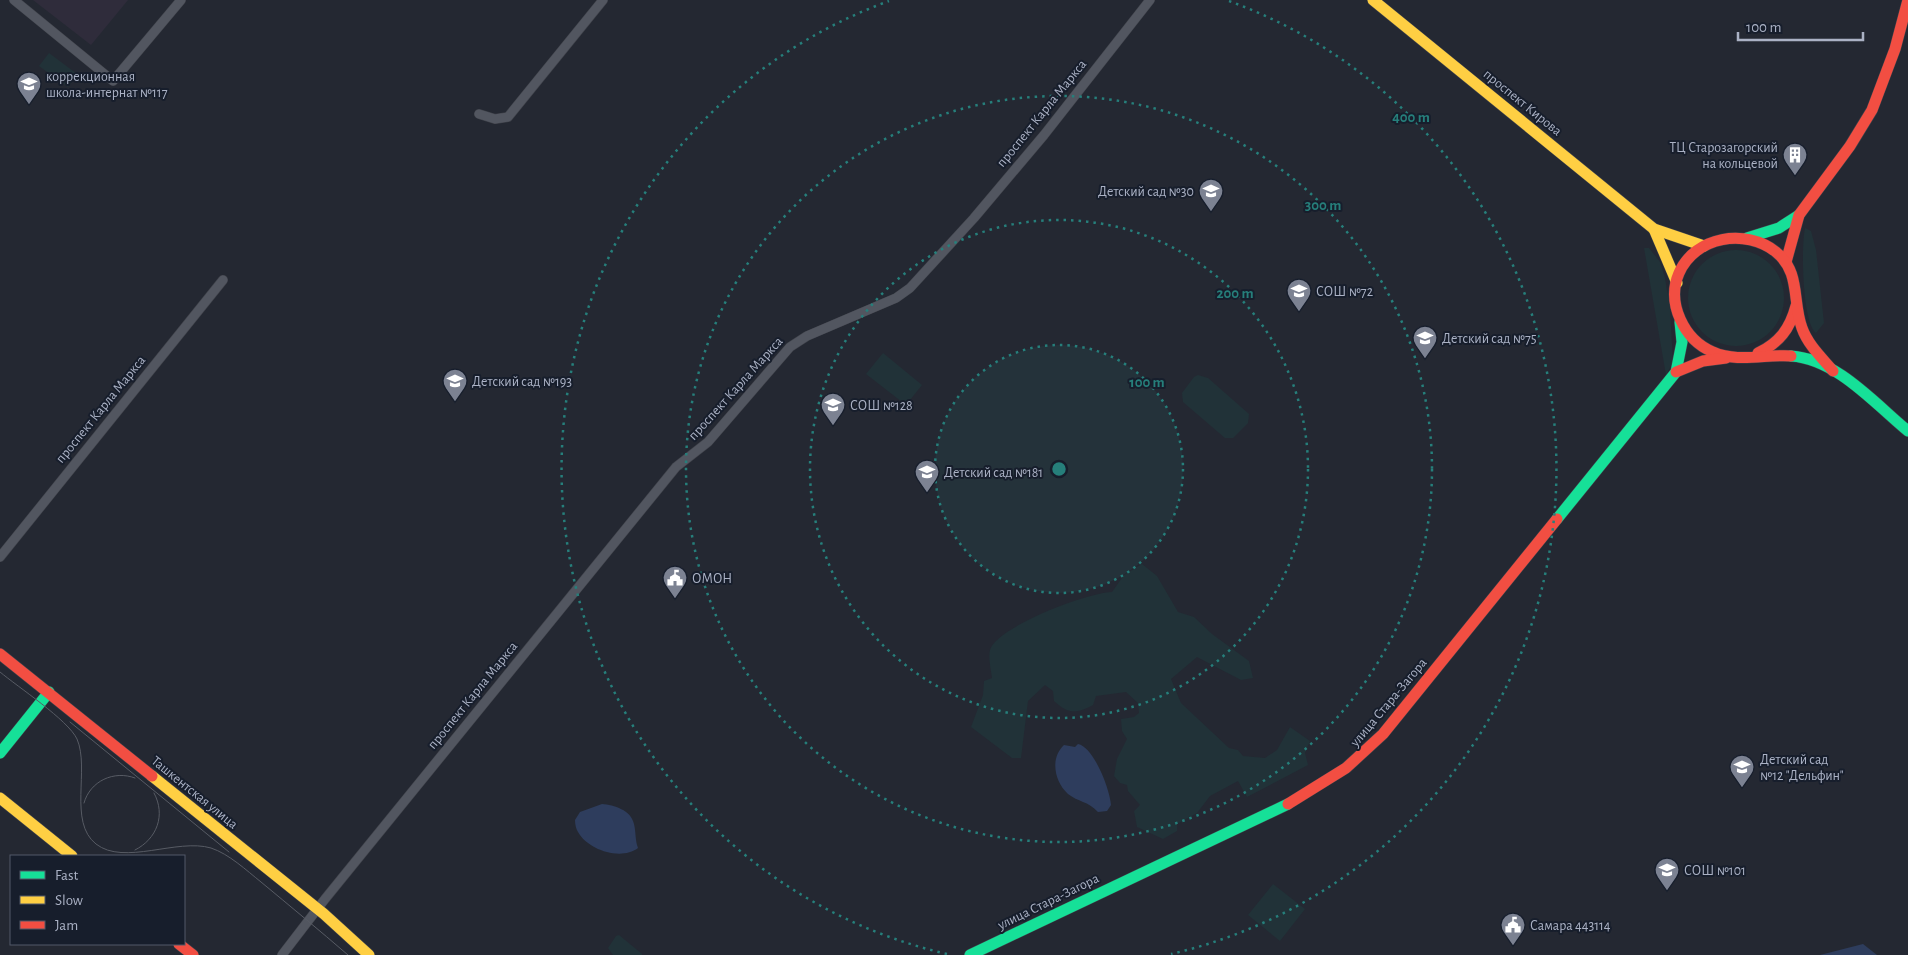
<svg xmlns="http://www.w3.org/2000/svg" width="1908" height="955" font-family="'Alegreya Sans',sans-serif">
  <rect width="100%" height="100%" fill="#242832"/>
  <polygon fill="#2f2c3b" points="33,0 128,0 91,45"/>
  <g fill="#213238">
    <polygon points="49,53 77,74 68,87 39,66"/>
    <path d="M1805,228L1811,231L1816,250L1824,323L1816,333C1802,323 1801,245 1805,228Z"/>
    <polygon points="1644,248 1649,248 1660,262 1665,278 1670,309 1673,362 1666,375"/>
    <circle cx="1736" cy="298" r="48"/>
    <polygon points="883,353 922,385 906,405 866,374"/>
    <polygon points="1198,375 1208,378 1249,414 1248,423 1233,438 1225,438 1183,402 1182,393 1194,377"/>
    <path d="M1142,564L1157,576L1178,612L1194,617L1212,634L1249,661L1253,678L1241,680L1197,657L1171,679L1181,703L1229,748L1238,750L1243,756L1265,758L1277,750L1290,727L1310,741L1305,753L1308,765L1247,797L1238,781L1210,796L1197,813L1177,824V831L1163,839L1137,827L1134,811L1140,805L1128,791L1127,785L1120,783L1114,776L1117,759L1127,739L1122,731L1121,719L1134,717L1139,713L1138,703L1126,692L1096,696L1093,705C1076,714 1068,714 1054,701L1053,691L1045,685L1028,701L1021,758H1012L971,727L983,695L984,681L992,678C991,670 988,658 990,650C996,627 1089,592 1112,592L1124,575Z"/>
    <polygon points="1273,884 1305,909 1280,941 1248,915"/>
    <polygon points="619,935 642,954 642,955 613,955 608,948 616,936"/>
  </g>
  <g fill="#2e3d5d">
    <path d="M1078,744C1094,747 1110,790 1111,805L1107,811L1098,812C1088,801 1078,802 1068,794C1054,781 1050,758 1064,745L1075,747Z"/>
    <path d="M602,804C614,805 631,810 634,824C636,832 635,840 638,848C621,861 588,850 578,832C576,829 575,824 575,820L580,812Z"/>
    <polygon points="1863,944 1877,955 1820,955"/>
  </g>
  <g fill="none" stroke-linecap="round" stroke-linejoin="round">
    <defs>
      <g id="street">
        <polyline points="14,0 113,81 181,0"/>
        <polyline points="479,114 495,119 508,117 603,0"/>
        <polyline points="0,557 223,280"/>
        <polyline points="282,955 325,899 676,467 708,442 790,347 807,336 896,298 910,288 974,218 1044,135 1150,0"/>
      </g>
      <g id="fast">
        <polyline points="1747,238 1779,228 1799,215"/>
        <path d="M1791,356C1837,359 1875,404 1908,431"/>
        <polyline points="1557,519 1676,372 1682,342 1680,322"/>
        <polyline points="0,753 49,692"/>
        <polyline points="970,955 1288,804"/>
      </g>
      <g id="slow">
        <polyline points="1373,0 1654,229 1704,246"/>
        <polyline points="1654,229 1677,283"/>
        <polyline points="152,776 324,914 369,955"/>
        <polyline points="0,798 72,856"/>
      </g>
      <g id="jam">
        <polyline points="1786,262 1799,215 1850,146 1872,110 1895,49 1908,0"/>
        <path d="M1758,353C1779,343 1790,329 1796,306"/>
        <path d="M1791,356C1767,354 1736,363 1713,352C1684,340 1666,303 1679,273C1695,236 1746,228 1776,252C1801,272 1792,301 1802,328C1808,345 1822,358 1833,371"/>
        <polyline points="1676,372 1703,361 1726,358"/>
        <polyline points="0,654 152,776"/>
        <polyline points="1288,804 1346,768 1383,734 1557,519"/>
        <polyline points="179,944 193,955"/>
      </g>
    </defs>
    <use href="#street" stroke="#40434b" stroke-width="10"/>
    <use href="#fast" stroke="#40434b" stroke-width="12"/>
    <use href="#slow" stroke="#40434b" stroke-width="12"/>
    <use href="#jam" stroke="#40434b" stroke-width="12"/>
    <use href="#street" stroke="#525660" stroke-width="9"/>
    <use href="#fast" stroke="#16e098" stroke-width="11"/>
    <use href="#slow" stroke="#ffcf43" stroke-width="11"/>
    <use href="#jam" stroke="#f24e42" stroke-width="11"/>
    <g stroke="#575b64" stroke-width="1">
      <path d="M0,672C18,687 68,720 77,739C90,769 68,822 96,844C124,866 177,838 211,848C229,854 246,870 261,882C290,906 319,930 348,955"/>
      <polyline points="70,722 229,852"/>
      <path d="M84,803C90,781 114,770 135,778"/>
      <path d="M135,850C157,839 166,815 154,793"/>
    </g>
  </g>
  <circle cx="1059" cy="469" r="124" fill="#267f7b" fill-opacity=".12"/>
  <g fill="none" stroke="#267f7b" stroke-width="2.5" stroke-dasharray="2.5 5">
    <circle cx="1059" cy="469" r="124"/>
    <circle cx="1059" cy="469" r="249"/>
    <circle cx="1059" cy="469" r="373"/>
    <path d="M947 954A498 498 0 0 1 889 1M1229 1A498 498 0 0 1 1171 954"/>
  </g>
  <defs>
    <symbol id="school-pin" viewBox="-11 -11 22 30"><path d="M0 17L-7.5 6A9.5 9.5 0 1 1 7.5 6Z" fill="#7c8292" stroke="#171e2c"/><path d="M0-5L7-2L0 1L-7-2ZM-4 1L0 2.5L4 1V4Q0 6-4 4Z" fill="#fff"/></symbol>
    <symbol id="building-pin" viewBox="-11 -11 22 30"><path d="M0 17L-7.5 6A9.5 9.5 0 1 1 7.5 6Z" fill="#7c8292" stroke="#171e2c"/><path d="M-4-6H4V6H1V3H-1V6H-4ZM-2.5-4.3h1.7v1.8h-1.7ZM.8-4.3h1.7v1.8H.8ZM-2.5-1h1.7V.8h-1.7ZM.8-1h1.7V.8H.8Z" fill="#fff"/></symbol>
    <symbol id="civic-pin" viewBox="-11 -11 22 30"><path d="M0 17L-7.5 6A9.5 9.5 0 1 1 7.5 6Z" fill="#7c8292" stroke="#171e2c"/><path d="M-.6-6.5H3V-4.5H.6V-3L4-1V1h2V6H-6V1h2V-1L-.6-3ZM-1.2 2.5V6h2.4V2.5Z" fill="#fff"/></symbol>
  </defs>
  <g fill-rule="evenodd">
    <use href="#school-pin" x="15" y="70" width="28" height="38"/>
    <use href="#building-pin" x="1781" y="141" width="28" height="38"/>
    <use href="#school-pin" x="1197" y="177" width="28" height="38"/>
    <use href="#school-pin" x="1285" y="277" width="28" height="38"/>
    <use href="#school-pin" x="1411" y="324" width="28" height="38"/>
    <use href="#school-pin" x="441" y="367" width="28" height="38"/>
    <use href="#school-pin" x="819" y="391" width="28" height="38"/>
    <use href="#school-pin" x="913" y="458" width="28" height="38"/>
    <use href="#civic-pin" x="661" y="564" width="28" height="38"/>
    <use href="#school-pin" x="1728" y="753" width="28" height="38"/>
    <use href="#school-pin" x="1653" y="856" width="28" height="38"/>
    <use href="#civic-pin" x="1499" y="911" width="28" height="38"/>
  </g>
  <g text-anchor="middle" stroke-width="4" stroke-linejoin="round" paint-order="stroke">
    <g font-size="14" fill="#abb2c5" stroke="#171e2c" text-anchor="start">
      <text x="46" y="81">коррекционная<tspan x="46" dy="16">школа-интернат №117</tspan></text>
      <text x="1778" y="152" text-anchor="end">ТЦ Старозагорский<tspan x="1778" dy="16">на кольцевой</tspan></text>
      <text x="1194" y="196" text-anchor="end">Детский сад №30</text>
      <text x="1316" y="296">СОШ №72</text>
      <text x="1442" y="343">Детский сад №75</text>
      <text x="472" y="386">Детский сад №193</text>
      <text x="850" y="410">СОШ №128</text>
      <text x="944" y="477">Детский сад №181</text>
      <text x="692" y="583">ОМОН</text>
      <text x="1760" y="764">Детский сад<tspan x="1760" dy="16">№12 "Дельфин"</tspan></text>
      <text x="1684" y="875">СОШ №101</text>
      <text x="1530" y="930">Самара 443114</text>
    </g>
    <g font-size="14" fill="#abb2c5" stroke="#171e2c">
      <text transform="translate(1523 102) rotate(39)" y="5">проспект Кирова</text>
      <text transform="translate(1041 113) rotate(-51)" y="5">проспект Карла Маркса</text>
      <text transform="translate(735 388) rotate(-48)" y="5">проспект Карла Маркса</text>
      <text transform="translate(100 409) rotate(-51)" y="5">проспект Карла Маркса</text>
      <text transform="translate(472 695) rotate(-51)" y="5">проспект Карла Маркса</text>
      <text transform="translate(1388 702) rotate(-50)" y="5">улица Стара-Загора</text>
      <text transform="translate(195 792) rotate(39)" y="5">Ташкентская улица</text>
      <text transform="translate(1048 901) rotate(-26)" y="5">улица Стара-Загора</text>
    </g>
  </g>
  <circle cx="1059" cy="469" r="8" fill="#267f7b" stroke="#171e2c" stroke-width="2.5"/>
  <g font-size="15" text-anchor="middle" font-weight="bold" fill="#267f7b" stroke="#171e2c" stroke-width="4" stroke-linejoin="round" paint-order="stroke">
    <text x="1411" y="122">400 m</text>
    <text x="1323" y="210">300 m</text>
    <text x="1235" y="298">200 m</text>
    <text x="1147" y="387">100 m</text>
  </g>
  <rect x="10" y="855" width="175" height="90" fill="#171e2c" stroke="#525969"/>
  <rect x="20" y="871" width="25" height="8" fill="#16e098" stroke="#525969"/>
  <text x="55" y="880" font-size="15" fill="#abb2c5">Fast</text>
  <rect x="20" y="896" width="25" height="8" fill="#ffcf43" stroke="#525969"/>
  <text x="55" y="905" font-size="15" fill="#abb2c5">Slow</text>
  <rect x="20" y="921" width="25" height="8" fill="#f24e42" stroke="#525969"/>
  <text x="55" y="930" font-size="15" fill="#abb2c5">Jam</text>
  <path d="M1738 32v8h125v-8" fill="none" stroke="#abb2c5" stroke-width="2.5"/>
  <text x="1746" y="32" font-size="15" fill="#abb2c5" stroke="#171e2c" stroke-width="4" paint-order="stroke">100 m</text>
</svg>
